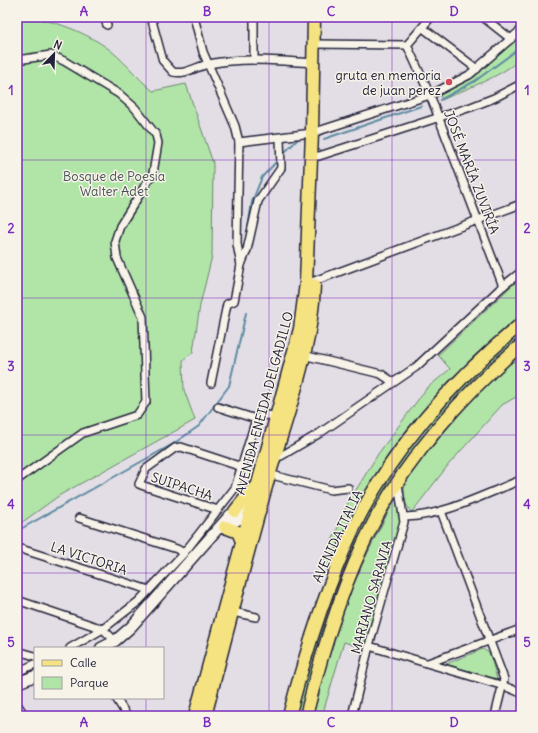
<svg xmlns="http://www.w3.org/2000/svg" width="538" height="733" font-family="Delius,sans-serif">
  <rect width="100%" height="100%" fill="#e3dee5"/>
  <filter id="ink" filterUnits="userSpaceOnUse"><feTurbulence type="fractalNoise" baseFrequency=".025" numOctaves="2"/><feDisplacementMap in="SourceGraphic" scale="8" xChannelSelector="R" yChannelSelector="G"/><feConvolveMatrix kernelMatrix="1 2 1 2 8 2 1 2 1" color-interpolation-filters="sRGB"/></filter>
  <g filter="url(#ink)">
    <g fill="#b1e5a7" stroke="#6a8471">
      <path d="M17,17C47,17 81,30 106,47C121,57 138,79 153,91L186,84L213,163L212,256L200,305L193,352L183,360L184,390L195,420L60,495L17,526Z"/>
      <path d="M521,34V59C495,80 471,86 442,100L440,95L475,77Z"/>
      <polygon points="521,277 521,315 473,359 436,398 369,488 350,519 327,567 322,565 348,503 378,454 426,389 450,369 438,355"/>
      <polygon points="521,328 521,341 381,502 302,716 292,716 315,635 367,508 418,436 454,392"/>
      <path d="M520,360L521,394L502,405L449,464L412,512C405,507 402,494 405,485C411,470 422,459 432,447C455,419 480,387 509,364C512,362 516,361 520,360Z"/>
      <path d="M396,497L401,520L365,649L344,642L322,716H311C323,673 335,629 352,588C365,556 381,526 396,497Z"/>
      <polygon points="483,649 490,654 497,679 446,664"/>
    </g>
    <g fill="none" stroke-linecap="round" stroke-linejoin="round">
      <g stroke="#5e8ba2" stroke-width="2">
        <polyline points="440,100 475,81 521,47"/>
        <polyline points="324,139 421,106"/>
        <polyline points="283,154 299,138"/>
        <polyline points="246,241 252,202 262,177 278,160"/>
        <polyline points="233,291 235,273"/>
        <polyline points="17,531 173,444 199,426 229,386 246,313"/>
      </g>
      <defs>
        <g id="street">
          <polyline points="104,17 107,25"/>
          <path d="M151,17L163,61L173,72C186,75 197,66 209,64C243,57 279,61 314,63"/>
          <polyline points="194,17 203,52 235,126 239,142 237,244 241,265 234,301 227,304 211,383"/>
          <polyline points="483,17 511,39"/>
          <polyline points="423,28 477,69"/>
          <polyline points="314,44 407,45 431,17"/>
          <polyline points="407,45 430,95 503,286"/>
          <polyline points="17,60 51,55 64,61 119,94 135,108 156,135 158,143 153,173 120,226 115,241 117,258 143,317 146,402 137,415 83,433 17,480"/>
          <polyline points="254,60 254,17"/>
          <polyline points="239,142 312,133 430,95 469,75 521,30"/>
          <polyline points="311,156 319,156 471,107 494,98 521,84"/>
          <polyline points="241,265 247,250 258,201 281,168 280,138"/>
          <polyline points="309,283 521,204"/>
          <polyline points="303,355 381,374 393,382"/>
          <polyline points="218,407 256,419 265,415 276,416"/>
          <polyline points="274,458 281,456 320,433 416,367 503,286 521,272"/>
          <polyline points="268,474 331,490 348,488"/>
          <polyline points="218,510 144,486 139,484 146,469 175,448 181,447 242,467"/>
          <polyline points="441,511 504,679 495,716"/>
          <path d="M405,517C443,516 485,494 521,480"/>
          <polyline points="79,518 177,549 184,553"/>
          <polyline points="21,549 149,590"/>
          <polyline points="17,600 103,629 115,641"/>
          <polyline points="233,612 256,617"/>
          <polyline points="369,646 504,686 521,693"/>
          <polyline points="70,648 103,629 139,601 184,553 235,488 256,419"/>
          <polyline points="17,651 35,656"/>
          <polyline points="428,663 521,629"/>
          <polyline points="17,672 35,664"/>
          <polyline points="116,698 127,716"/>
          <polyline points="17,704 25,716"/>
          <polyline points="352,716 370,642 404,522 398,484"/>
        </g>
        <g id="secondary">
          <polyline points="222,528 241,518 255,517"/>
          <polyline points="101,648 115,641 131,627 230,515 240,510 258,511"/>
          <polyline points="17,683 35,676"/>
        </g>
        <g id="primary">
          <polyline points="235,511 253,489"/>
          <polyline points="225,527 238,532 242,541"/>
          <polyline points="195,716 300,329 306,283 312,133 314,17"/>
          <path d="M205,716C226,636 246,556 269,476C287,414 312,350 314,285"/>
          <path d="M289,716C306,651 326,587 354,527C392,448 455,379 521,324"/>
          <path d="M306,716C322,651 342,584 373,524C407,458 464,393 521,345"/>
        </g>
      </defs>
      <use href="#street" stroke="#22223b" stroke-width="10"/>
      <use href="#secondary" stroke="#22223b" stroke-width="13"/>
      <use href="#primary" stroke="#22223b" stroke-width="15"/>
      <use href="#street" stroke="#f7f3e8" stroke-width="7"/>
      <use href="#secondary" stroke="#f7f3e8" stroke-width="10"/>
      <use href="#primary" stroke="#f5e382" stroke-width="12"/>
    </g>
  </g>
  <path fill="none" stroke="#7b2cbf" stroke-width="1" stroke-opacity="0.55" d="M146,17V648M269,17V716M392,17V716M17,160H521M17,298H521M17,435H521M17,573H521M146,698V716"/>
  <circle fill="#d1495b" stroke="#f7f3e8" stroke-width="1.5" cx="449" cy="82" r="4"/>
  <g text-anchor="middle" stroke-width="3" stroke-linejoin="round" paint-order="stroke">
    <g font-size="13" fill="#22223b" stroke="#f7f3e8" text-anchor="end">
      <text x="441" y="80">gruta en memoria<tspan x="441" dy="15">de juan perez</tspan></text>
    </g>
    <g font-size="13" fill="#22223b" stroke="#f7f3e8">
      <text transform="translate(472 172) rotate(69)" y="5">JOSÉ MARÍA ZUVIRÍA</text>
      <text transform="translate(264 403) rotate(-75)" y="5">AVENIDA ENEIDA DELGADILLO</text>
      <text transform="translate(182 486) rotate(18)" y="5">SUIPACHA</text>
      <text transform="translate(337 536) rotate(-65)" y="5">AVENIDA ITALIA</text>
      <text transform="translate(89 558) rotate(18)" y="5">LA VICTORIA</text>
      <text transform="translate(371 597) rotate(-74)" y="5">MARIANO SARAVIA</text>
    </g>
    <g font-size="13" fill="#465356" stroke="#f7f3e8">
      <text x="114" y="181">Bosque de Poesía<tspan x="114" dy="15">Walter Adet</tspan></text>
    </g>
  </g>
  <rect width="538" height="733" fill="none" stroke="#f7f3e8" stroke-width="44"/>
  <rect x="34" y="647" width="130" height="52" fill="#f7f3e8" stroke="#a29fa3"/>
  <rect x="42" y="660" width="20" height="6" fill="#f5e382" stroke="#a29fa3"/>
  <text x="70" y="667" font-size="12" fill="#22223b">Calle</text>
  <rect x="42" y="677" width="20" height="12" fill="#b1e5a7" stroke="#a29fa3"/>
  <text x="70" y="687" font-size="12" fill="#22223b">Parque</text>
  <g transform="translate(54 54) rotate(23)" stroke="#f7f3e8" stroke-width="3" paint-order="stroke">
  <path d="M0-3L7 15L0 10L-7 15Z" fill="#22223b"/>
  <text y="-6" font-size="11" font-weight="bold" text-anchor="middle" fill="#22223b">N</text>
  </g>
  <rect x="22" y="22" width="494" height="689" fill="none" stroke="#7b2cbf" stroke-width="1.5"/>
  <g font-size="13" text-anchor="middle" font-weight="bold" fill="#7b2cbf">
    <text x="84" y="16">A</text>
    <text x="207" y="16">B</text>
    <text x="331" y="16">C</text>
    <text x="454" y="16">D</text>
    <text x="11" y="95">1</text>
    <text x="527" y="95">1</text>
    <text x="11" y="233">2</text>
    <text x="527" y="233">2</text>
    <text x="11" y="371">3</text>
    <text x="527" y="371">3</text>
    <text x="11" y="509">4</text>
    <text x="527" y="509">4</text>
    <text x="11" y="647">5</text>
    <text x="527" y="647">5</text>
    <text x="84" y="727">A</text>
    <text x="207" y="727">B</text>
    <text x="331" y="727">C</text>
    <text x="454" y="727">D</text>
  </g>
</svg>
